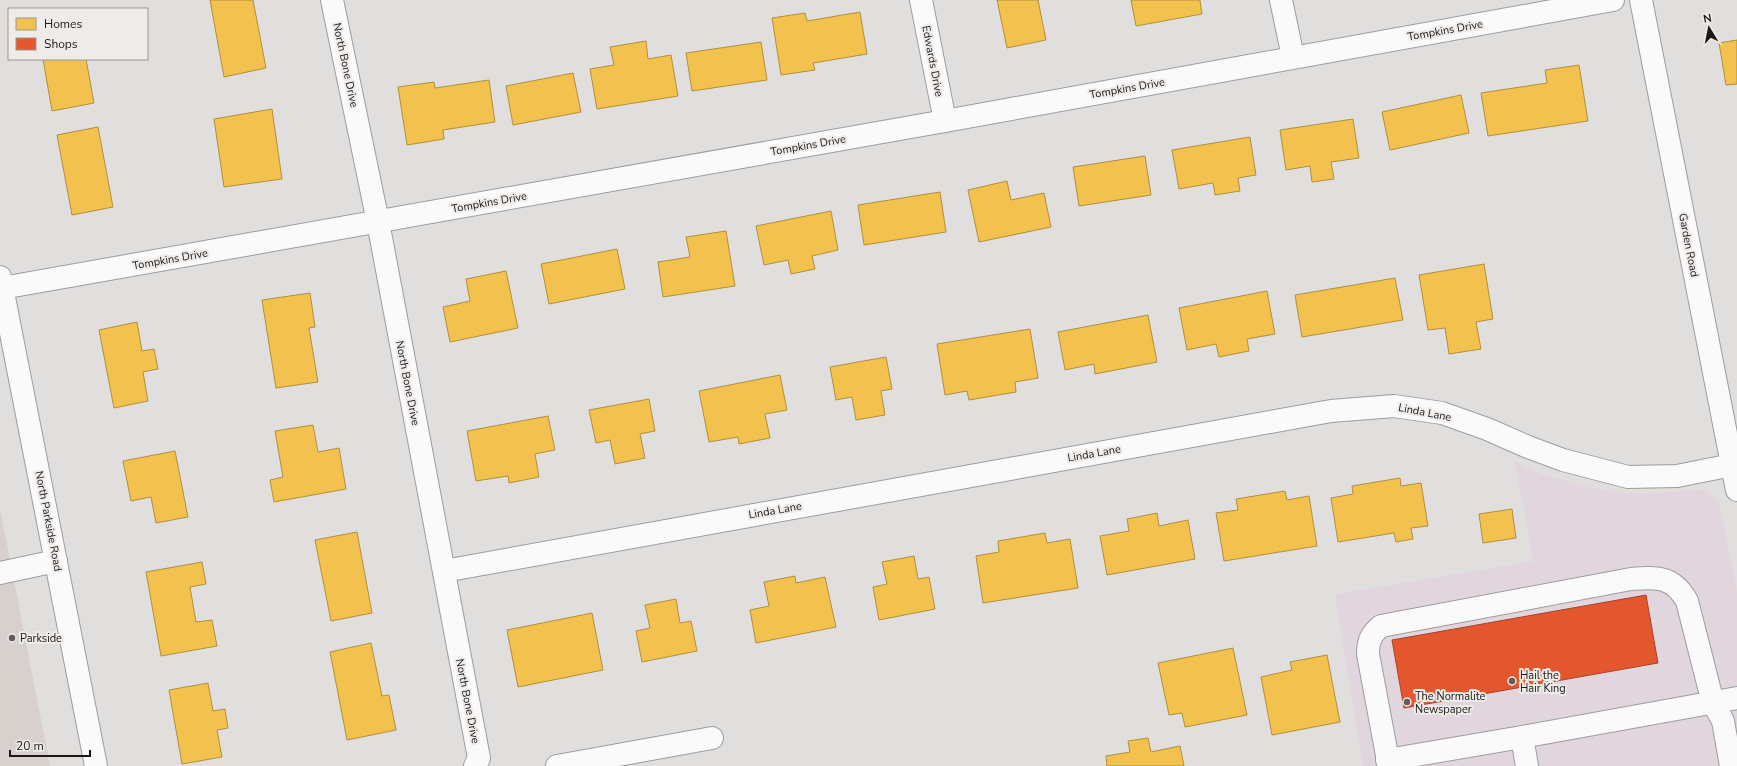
<svg xmlns="http://www.w3.org/2000/svg" width="1737" height="766" font-family="'Nunito Sans',sans-serif">
  <rect width="100%" height="100%" fill="#e1dfdd"/>
  <polygon fill="#e1d6de" points="1515,462 1544,475 1587,487 1625,493 1658,493 1703,489 1719,502 1737,592 1737,766 1363,766 1335,594 1533,561"/>
  <polygon fill="#d8d0cc" points="0,509 50,766 0,766"/>
  <g fill="#f2c14e" stroke="#b18f3e">
    <polygon points="210,0 253,0 266,68 224,77"/>
    <polygon points="997,0 1038,0 1046,40 1007,48"/>
    <polygon points="1131,0 1200,0 1202,14 1136,26"/>
    <polygon points="860,12 867,54 813,63 815,70 781,75 772,18 805,13 807,21"/>
    <polygon points="1737,40 1737,84 1726,85 1719,43"/>
    <polygon points="646,41 648,59 671,55 678,96 597,109 590,69 614,65 610,47"/>
    <polygon points="761,42 767,80 692,91 686,53"/>
    <polygon points="43,59 86,59 94,103 52,111"/>
    <polygon points="1579,65 1588,121 1488,136 1481,93 1547,83 1545,70"/>
    <polygon points="573,73 581,112 513,125 506,86"/>
    <polygon points="489,80 495,122 443,130 444,139 407,145 398,87 434,82 435,88"/>
    <polygon points="1461,95 1469,133 1390,150 1382,112"/>
    <polygon points="272,109 282,179 224,187 214,119"/>
    <polygon points="1353,119 1359,158 1331,162 1334,179 1312,182 1310,166 1286,170 1280,130"/>
    <polygon points="98,127 113,207 72,215 57,135"/>
    <polygon points="1250,137 1256,175 1238,178 1240,191 1215,195 1213,183 1179,189 1172,150"/>
    <polygon points="1145,156 1151,195 1079,206 1073,167"/>
    <polygon points="1007,181 1011,200 1044,193 1051,227 979,242 968,190"/>
    <polygon points="940,192 946,232 864,245 858,205"/>
    <polygon points="831,211 838,250 812,256 815,269 791,274 788,260 764,265 756,226"/>
    <polygon points="726,231 735,286 663,297 658,262 690,257 686,237"/>
    <polygon points="617,249 625,289 549,304 541,264"/>
    <polygon points="1484,264 1493,319 1476,322 1481,349 1449,354 1445,328 1428,330 1419,275"/>
    <polygon points="506,271 518,328 450,342 443,307 470,301 466,279"/>
    <polygon points="1395,278 1403,320 1302,337 1295,295"/>
    <polygon points="1267,291 1275,334 1247,339 1249,351 1219,357 1216,344 1187,350 1179,308"/>
    <polygon points="310,293 315,327 309,328 318,382 276,388 262,300"/>
    <polygon points="1148,315 1157,362 1095,374 1094,364 1065,370 1058,332"/>
    <polygon points="137,322 142,351 154,349 158,369 143,372 148,401 114,408 99,330"/>
    <polygon points="1030,329 1038,378 1015,382 1016,392 969,400 967,391 945,395 937,344"/>
    <polygon points="886,357 892,389 881,391 885,415 856,420 852,397 836,400 830,367"/>
    <polygon points="780,375 787,410 765,414 770,438 739,444 738,437 709,442 699,391"/>
    <polygon points="649,399 655,431 640,434 645,458 615,464 610,440 596,443 589,410"/>
    <polygon points="548,416 555,450 535,454 539,477 509,483 508,476 476,481 467,431"/>
    <polygon points="313,425 318,452 339,448 346,489 274,502 270,480 283,477 275,431"/>
    <polygon points="175,451 188,517 156,523 151,497 131,501 123,461"/>
    <polygon points="1400,478 1401,486 1421,483 1428,526 1411,528 1413,539 1396,542 1394,533 1338,542 1331,498 1353,494 1352,486"/>
    <polygon points="1285,491 1287,500 1309,496 1317,546 1224,561 1216,513 1238,510 1236,499"/>
    <polygon points="1512,509 1516,538 1483,543 1479,514"/>
    <polygon points="1157,513 1159,526 1188,520 1195,559 1107,575 1100,536 1129,531 1127,519"/>
    <polygon points="357,532 372,613 331,621 315,540"/>
    <polygon points="1045,533 1047,543 1070,539 1078,588 983,603 976,556 999,552 998,541"/>
    <polygon points="914,556 918,579 929,577 935,609 879,620 873,587 887,584 882,562"/>
    <polygon points="202,562 206,584 190,587 196,622 212,620 217,646 161,656 146,572"/>
    <polygon points="795,576 796,583 825,577 836,627 756,643 750,610 769,606 764,582"/>
    <polygon points="676,599 680,623 691,621 697,651 642,662 636,631 650,628 645,605"/>
    <polygon points="592,613 603,670 518,687 507,630"/>
    <polygon points="371,643 382,696 389,695 396,730 347,740 330,652"/>
    <polygon points="1233,648 1247,715 1185,727 1182,713 1169,715 1158,663"/>
    <polygon points="1327,655 1340,722 1272,735 1261,677 1292,670 1290,662"/>
    <polygon points="208,683 213,711 225,709 228,728 217,730 222,757 182,764 169,690"/>
    <polygon points="1148,738 1151,752 1180,746 1184,766 1107,766 1106,756 1130,752 1128,741"/>
  </g>
  <polygon fill="#e4572e" stroke="#a74427" points="1646,595 1658,663 1404,708 1392,640"/>
  <g fill="none" stroke-linecap="round" stroke-linejoin="round">
    <defs>
      <g id="minor">
        <polyline points="332,0 378,222 479,758 475,766"/>
        <polyline points="921,0 945,121"/>
        <polyline points="1281,0 1293,57"/>
        <polyline points="1641,0 1737,490"/>
        <polyline points="0,277 96,766"/>
        <polyline points="2,288 945,121 1613,0"/>
        <polyline points="444,571 1331,411 1394,406 1442,413 1487,429 1528,447 1563,460 1628,477 1677,476 1737,464"/>
        <polyline points="0,573 56,561"/>
        <polyline points="1387,760 1522,737"/>
        <polyline points="557,766 712,738"/>
        <path d="M1389,766L1368,654C1368,641 1371,634 1381,626L1631,579C1657,577 1673,576 1687,601L1713,703L1723,721L1731,766"/>
        <polyline points="1527,766 1522,737 1737,698"/>
      </g>
    </defs>
    <use href="#minor" stroke="#9e9c9c" stroke-width="24"/>
    <use href="#minor" stroke="#fafafa" stroke-width="22"/>
  </g>
  <g fill="#605e5d" stroke="#efebe9" stroke-width="1.5">
    <circle cx="12" cy="638" r="4"/>
    <circle cx="1512" cy="681" r="4"/>
    <circle cx="1407" cy="702" r="4"/>
  </g>
  <g text-anchor="middle" stroke-width="4" stroke-linejoin="round" paint-order="stroke">
    <g font-size="11" fill="#1a1918" stroke="#efebe9">
      <text transform="translate(1445 30) rotate(-10)" y="4">Tompkins Drive</text>
      <text transform="translate(933 61) rotate(79)" y="4">Edwards Drive</text>
      <text transform="translate(346 65) rotate(78)" y="4">North Bone Drive</text>
      <text transform="translate(1127 88) rotate(-10)" y="4">Tompkins Drive</text>
      <text transform="translate(808 145) rotate(-10)" y="4">Tompkins Drive</text>
      <text transform="translate(489 202) rotate(-10)" y="4">Tompkins Drive</text>
      <text transform="translate(1689 245) rotate(79)" y="4">Garden Road</text>
      <text transform="translate(170 259) rotate(-10)" y="4">Tompkins Drive</text>
      <text transform="translate(408 383) rotate(79)" y="4">North Bone Drive</text>
      <text transform="translate(1425 412) rotate(11)" y="4">Linda Lane</text>
      <text transform="translate(1094 453) rotate(-10)" y="4">Linda Lane</text>
      <text transform="translate(775 510) rotate(-10)" y="4">Linda Lane</text>
      <text transform="translate(49 521) rotate(79)" y="4">North Parkside Road</text>
      <text transform="translate(468 701) rotate(79)" y="4">North Bone Drive</text>
    </g>
    <g font-size="11" fill="#1a1918" stroke="#efebe9" text-anchor="start">
      <text x="20" y="642">Parkside</text>
      <text x="1520" y="679">Hail the<tspan x="1520" dy="13">Hair King</tspan></text>
      <text x="1415" y="700">The Normalite<tspan x="1415" dy="13">Newspaper</tspan></text>
    </g>
  </g>
  <rect x="8" y="8" width="140" height="52" fill="#efebe9" stroke="#9a9795"/>
  <rect x="16" y="18" width="20" height="12" fill="#f2c14e" stroke="#9a9795"/>
  <text x="44" y="28" font-size="12" fill="#1a1918">Homes</text>
  <rect x="16" y="38" width="20" height="12" fill="#e4572e" stroke="#9a9795"/>
  <text x="44" y="48" font-size="12" fill="#1a1918">Shops</text>
  <g transform="translate(1709 28) rotate(350)" stroke="#efebe9" stroke-width="3" paint-order="stroke">
  <path d="M0-3L7 15L0 10L-7 15Z" fill="#1a1918"/>
  <text y="-6" font-size="11" font-weight="bold" text-anchor="middle" fill="#1a1918">N</text>
  </g>
  <path d="M10 750v6h80v-6" fill="none" stroke="#1a1918" stroke-width="2"/>
  <text x="16" y="750" font-size="12" fill="#1a1918" stroke="#efebe9" stroke-width="3" paint-order="stroke">20 m</text>
</svg>
